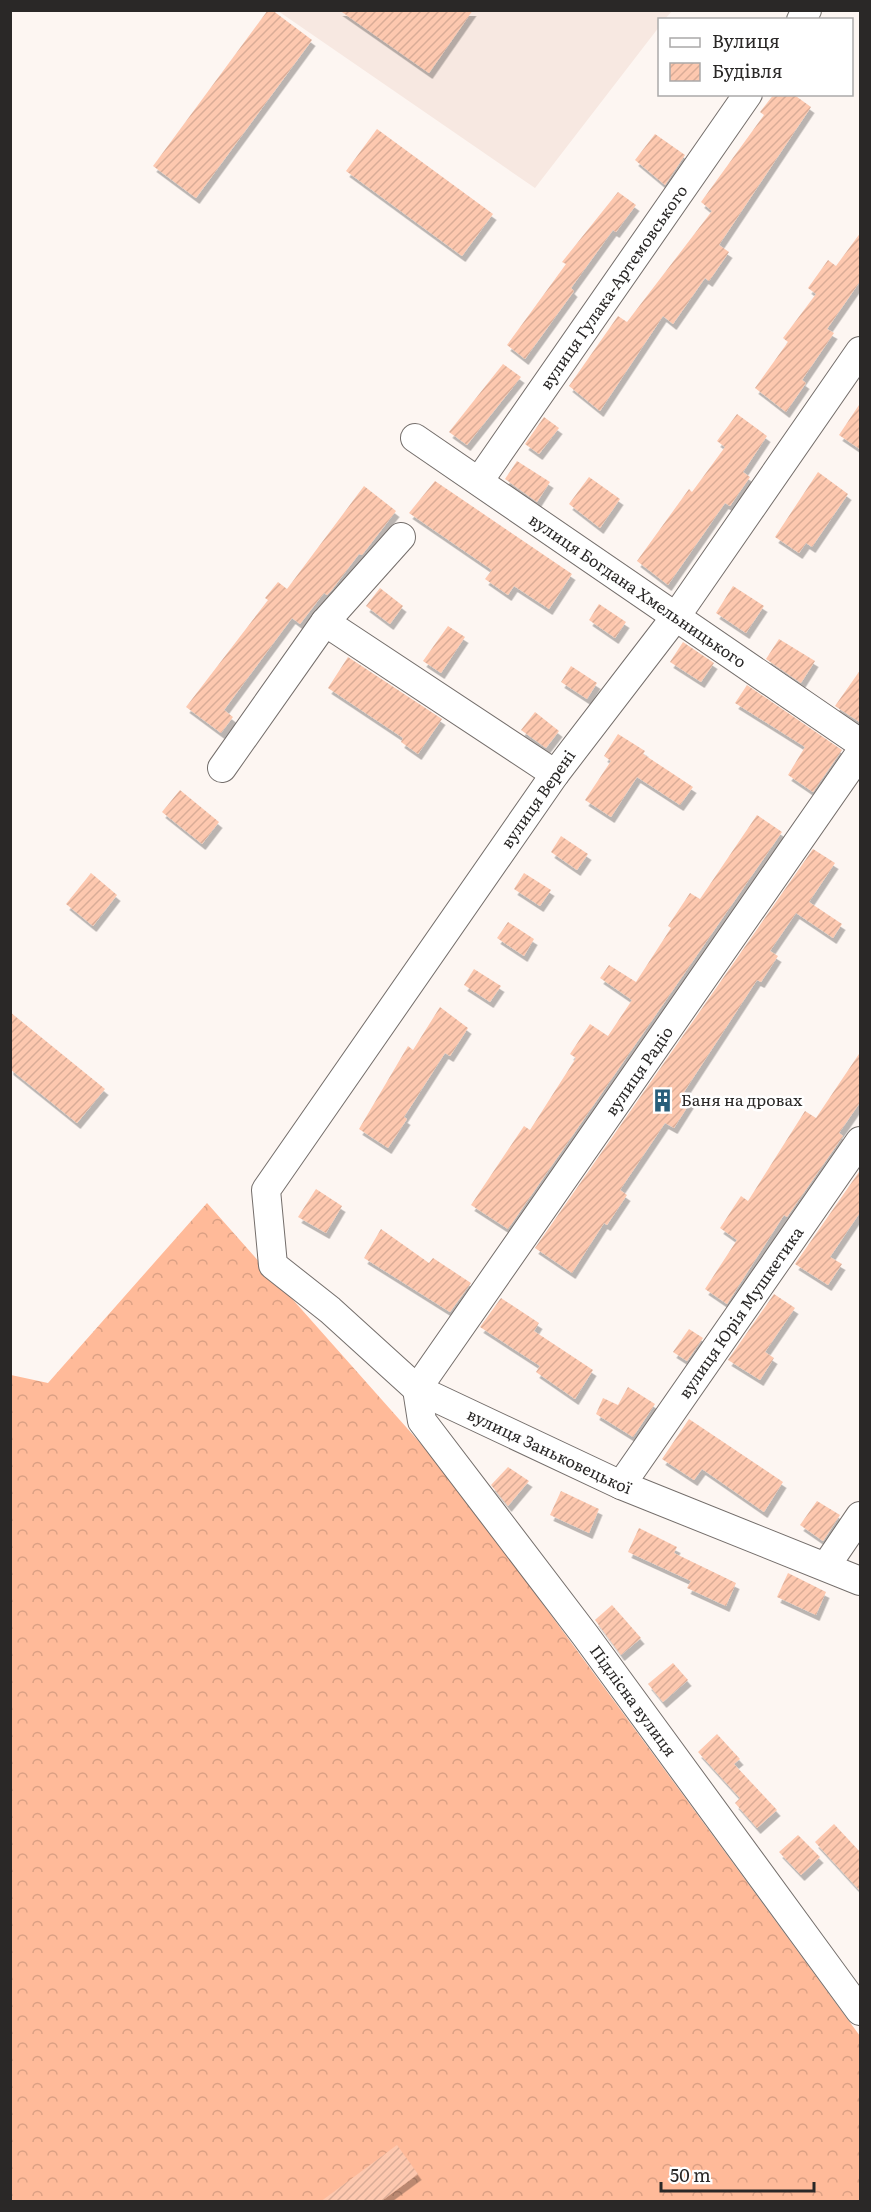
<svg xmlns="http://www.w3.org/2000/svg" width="871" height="2212" font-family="Literata,serif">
  <defs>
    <pattern id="forest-crowns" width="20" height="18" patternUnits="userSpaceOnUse" patternTransform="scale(1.5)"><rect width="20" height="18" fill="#ffba99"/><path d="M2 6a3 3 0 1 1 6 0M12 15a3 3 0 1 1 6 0" fill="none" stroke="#dba084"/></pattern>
    <pattern id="building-hatch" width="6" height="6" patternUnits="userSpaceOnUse" patternTransform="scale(1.5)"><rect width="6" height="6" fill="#fdc8af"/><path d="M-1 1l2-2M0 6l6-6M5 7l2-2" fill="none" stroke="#d9ac97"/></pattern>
    <filter id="shadow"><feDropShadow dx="3.5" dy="6" stdDeviation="0" flood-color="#0004"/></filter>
  </defs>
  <rect width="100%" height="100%" fill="#fdf6f2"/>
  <polygon fill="#f7e8e1" points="278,11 672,11 665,19 660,20 659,27 535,188"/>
  <polygon fill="url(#forest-crowns)" points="207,1203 446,1472 860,2036 860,2201 11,2202 11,1375 48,1383"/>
  <g fill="url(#building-hatch)" filter="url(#shadow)">
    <polygon points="268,10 272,10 312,40 196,198 153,166"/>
    <polygon points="339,10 473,10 429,73"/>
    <polygon points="774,94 793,94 811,107 719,245 729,252 709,281 705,278 673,324 663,316 600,411 569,386 618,316 627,322 712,211 701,202 764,115 760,112"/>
    <polygon points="377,129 493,214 462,256 346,171"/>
    <polygon points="655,134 685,155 665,185 635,160"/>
    <polygon points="618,192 636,205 616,232 613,230 571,288 574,291 525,359 507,345 566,264 562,262"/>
    <polygon points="861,232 861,280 827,329 834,333 802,380 806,383 786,412 755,388 788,342 783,338 816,294 808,288 828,260 836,266"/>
    <polygon points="503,364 521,377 467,445 449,432"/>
    <polygon points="861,402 861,450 839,435"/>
    <polygon points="737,414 767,436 743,472 750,477 730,506 725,503 668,585 637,561 689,489 692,492 725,447 717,441"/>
    <polygon points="544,417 559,428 539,454 525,444"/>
    <polygon points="517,461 550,482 537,502 505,479"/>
    <polygon points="818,472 848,494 812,547 806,543 799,553 775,537"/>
    <polygon points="589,477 620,499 600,528 569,504"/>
    <polygon points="435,481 572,574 549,609 514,586 508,595 485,579 492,570 409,513"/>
    <polygon points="364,486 396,511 362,555 359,554 331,591 327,595 324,593 300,624 292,618 224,710 233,717 221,733 186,707 268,600 265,598 278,582 287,589"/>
    <polygon points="733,586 764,606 746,633 716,613"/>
    <polygon points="380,588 403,606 390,624 366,606"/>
    <polygon points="599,604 626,622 615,638 589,620"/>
    <polygon points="448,626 465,637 441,673 423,661"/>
    <polygon points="779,639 815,661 801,683 766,659"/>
    <polygon points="683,642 714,663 701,682 670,662"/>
    <polygon points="348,657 442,719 418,754 401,742 403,738 328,688"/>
    <polygon points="571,666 597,683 587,699 561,682"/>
    <polygon points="861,669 861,723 835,706"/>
    <polygon points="747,685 842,750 813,792 788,775 805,747 735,703"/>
    <polygon points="535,712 559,731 546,748 521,730"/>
    <polygon points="618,734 645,751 643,754 693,787 680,805 637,777 611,817 585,800 611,761 604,756"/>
    <polygon points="180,790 219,822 202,844 162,812"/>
    <polygon points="757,815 782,832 508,1229 471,1205 524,1126 530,1130 576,1058 570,1054 590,1024 608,1036 632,1000 600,978 609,965 636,982 671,928 668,926 690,893 700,899"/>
    <polygon points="561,836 588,854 577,870 551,852"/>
    <polygon points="813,849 835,863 809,902 842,924 833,938 796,913 770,951 778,956 761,982 757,980 684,1092 693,1098 674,1128 665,1123 620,1190 627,1195 607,1225 604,1223 572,1273 535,1248"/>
    <polygon points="91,873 117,895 93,926 66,904"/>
    <polygon points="524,873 551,890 540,906 514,889"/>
    <polygon points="508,922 534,939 524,956 497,938"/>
    <polygon points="474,969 501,986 490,1002 464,985"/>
    <polygon points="440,1007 468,1028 450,1056 445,1053 404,1117 407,1119 388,1148 359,1129 408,1046 413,1050"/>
    <polygon points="10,1012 105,1089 77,1123 10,1069"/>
    <polygon points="861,1051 861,1101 839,1133 843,1136 787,1217 784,1215 727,1304 705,1289 737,1240 720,1228 741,1196 748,1201 805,1111 816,1118"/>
    <polygon points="861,1169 861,1211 830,1257 842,1264 828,1285 795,1264"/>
    <polygon points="316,1189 342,1206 326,1233 298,1217"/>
    <polygon points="381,1229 429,1263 433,1258 471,1283 450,1312 364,1258"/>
    <polygon points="774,1294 795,1308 765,1352 774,1358 760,1380 728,1360"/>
    <polygon points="501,1298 539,1323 534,1331 593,1370 575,1399 536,1372 540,1366 480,1327"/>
    <polygon points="689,1329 703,1338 687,1361 673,1352"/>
    <polygon points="628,1387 655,1404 633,1437 596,1414 603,1398 618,1405"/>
    <polygon points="689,1419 783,1482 764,1512 702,1469 694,1480 662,1459"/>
    <polygon points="508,1467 529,1481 508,1506 491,1485"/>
    <polygon points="561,1491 599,1509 589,1533 550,1515"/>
    <polygon points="817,1501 840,1515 823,1541 800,1525"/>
    <polygon points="639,1528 677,1547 674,1553 736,1583 726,1606 687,1588 691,1581 628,1552"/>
    <polygon points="788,1573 826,1592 816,1615 777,1597"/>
    <polygon points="612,1605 641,1638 621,1655 595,1620"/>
    <polygon points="673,1663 688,1680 663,1702 648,1684"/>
    <polygon points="717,1734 740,1759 734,1764 777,1810 757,1828 735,1803 740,1798 698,1752"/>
    <polygon points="834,1824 861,1853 861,1892 815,1842"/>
    <polygon points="798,1835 820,1857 801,1875 779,1852"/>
    <polygon points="397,2145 418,2174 380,2202 320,2202"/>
  </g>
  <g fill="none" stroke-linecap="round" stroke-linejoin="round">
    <defs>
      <g id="minor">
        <polyline points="801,20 807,10"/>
        <path id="s1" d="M860,351L677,615L555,774L266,1190L273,1265L330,1310L417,1389L621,1485L860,1581"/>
        <path id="s2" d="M415,438L860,743"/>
        <path id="s3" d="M479,481L748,94"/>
        <polyline points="325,622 401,537"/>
        <path id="s4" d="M860,753L417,1389L422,1421L585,1635L860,2011"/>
        <polyline points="222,768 325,622 555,774"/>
        <path id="s5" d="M621,1485L860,1141"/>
        <polyline points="826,1566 860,1516"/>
      </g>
    </defs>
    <use href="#minor" stroke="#746e6b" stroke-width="30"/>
    <use href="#minor" stroke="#fff" stroke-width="28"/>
  </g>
  <defs>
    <symbol id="building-bare" viewBox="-9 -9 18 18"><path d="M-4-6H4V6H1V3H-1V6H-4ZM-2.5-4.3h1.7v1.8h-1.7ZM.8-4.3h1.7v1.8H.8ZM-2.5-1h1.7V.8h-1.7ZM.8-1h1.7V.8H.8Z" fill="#295e7a" stroke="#fff" stroke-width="2.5" paint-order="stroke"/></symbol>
  </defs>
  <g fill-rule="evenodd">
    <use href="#building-bare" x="646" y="1084" width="33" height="33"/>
  </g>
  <g text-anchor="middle" stroke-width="5" stroke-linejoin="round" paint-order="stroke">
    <g font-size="16" fill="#2a2827" stroke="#fff">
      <text dy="6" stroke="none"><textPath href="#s3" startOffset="236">вулиця Гулака-Артемовського</textPath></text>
      <text dy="6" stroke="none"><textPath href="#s2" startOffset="270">вулиця Богдана Хмельницького</textPath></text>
      <text transform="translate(538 799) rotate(-55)" y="6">вулиця Верені</text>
      <text transform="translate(639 1071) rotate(-55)" y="6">вулиця Радіо</text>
      <text dy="6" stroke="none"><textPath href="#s5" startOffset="210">вулиця Юрія Мушкетика</textPath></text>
      <text dy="6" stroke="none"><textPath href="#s1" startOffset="1440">вулиця Заньковецької</textPath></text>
      <text dy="6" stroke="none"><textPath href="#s4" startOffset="1158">Підлісна вулиця</textPath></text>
    </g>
    <g font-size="16" fill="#2a2827" stroke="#fff" text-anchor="start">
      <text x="681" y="1106">Баня на дровах</text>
    </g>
  </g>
  <rect width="871" height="2212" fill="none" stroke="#2a2827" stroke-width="24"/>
  <rect x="658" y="18" width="195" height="78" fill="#ffffff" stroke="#aaa9a9" stroke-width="1.5"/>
  <rect x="670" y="38" width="30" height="9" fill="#ffffff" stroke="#aaa9a9" stroke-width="1.5"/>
  <text x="712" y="48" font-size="18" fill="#2a2827">Вулиця</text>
  <rect x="670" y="63" width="30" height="18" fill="url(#building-hatch)" stroke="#aaa9a9" stroke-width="1.5"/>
  <text x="712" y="78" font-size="18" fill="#2a2827">Будівля</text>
  <path d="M661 2182v9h153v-9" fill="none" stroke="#2a2827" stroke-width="3"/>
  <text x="670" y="2182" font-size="18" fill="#2a2827" stroke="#ffffff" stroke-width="4.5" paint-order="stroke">50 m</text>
</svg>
